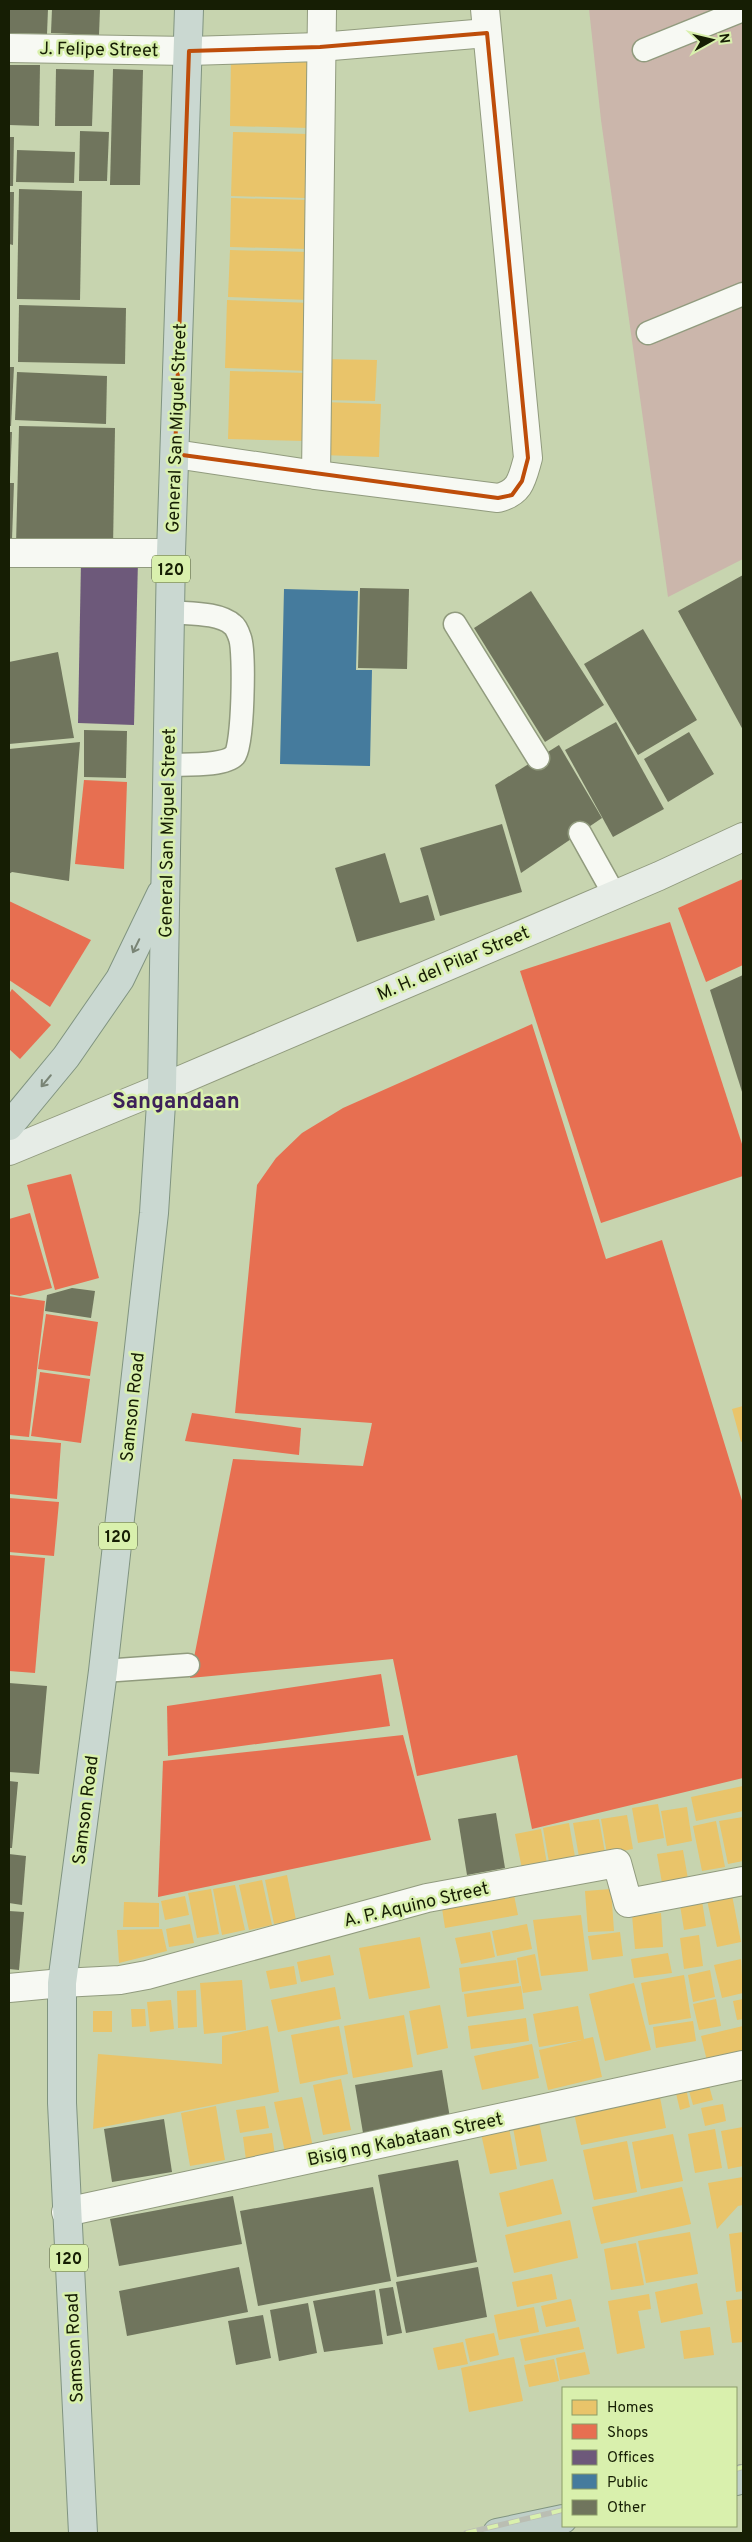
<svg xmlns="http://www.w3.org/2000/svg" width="752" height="2542" font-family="Overpass,sans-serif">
  <rect width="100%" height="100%" fill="#c7d4af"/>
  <polygon fill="#cbb6ab" points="589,9 743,9 743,559 668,597 601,120"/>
  <g fill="#e9c46a">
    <polygon points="231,58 312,61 310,128 230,126"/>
    <polygon points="233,132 308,134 306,198 231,196"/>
    <polygon points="231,198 309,200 308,249 230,247"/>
    <polygon points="230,250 309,252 308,300 228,297"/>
    <polygon points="227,300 312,303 310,371 225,368"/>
    <polygon points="323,359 377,360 375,401 322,400"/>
    <polygon points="230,371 307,373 305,441 228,439"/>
    <polygon points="323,402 381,404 379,457 322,455"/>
    <polygon points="743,1406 743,1441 741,1442 732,1409"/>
    <polygon points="743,1786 743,1811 696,1821 691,1797"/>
    <polygon points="658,1804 664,1838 638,1843 632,1808"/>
    <polygon points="687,1807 692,1841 667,1846 661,1811"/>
    <polygon points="627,1815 633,1849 607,1854 601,1819"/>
    <polygon points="743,1817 743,1861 728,1864 719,1821"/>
    <polygon points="599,1819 605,1853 579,1857 573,1823"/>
    <polygon points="716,1821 725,1867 702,1871 693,1826"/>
    <polygon points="569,1823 575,1857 549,1862 543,1828"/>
    <polygon points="541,1829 547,1864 522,1869 515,1834"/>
    <polygon points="683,1850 689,1885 663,1889 657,1854"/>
    <polygon points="287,1875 296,1920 274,1924 265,1880"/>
    <polygon points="262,1880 272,1925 249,1930 239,1885"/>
    <polygon points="235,1885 245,1930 222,1935 213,1889"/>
    <polygon points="211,1889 219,1934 197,1938 188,1893"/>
    <polygon points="611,1889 614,1931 588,1932 585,1891"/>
    <polygon points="513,1890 518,1915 445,1928 441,1902"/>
    <polygon points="732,1895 741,1942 717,1947 707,1900"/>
    <polygon points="185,1896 189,1915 165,1920 161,1901"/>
    <polygon points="702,1901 706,1926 684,1930 680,1905"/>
    <polygon points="124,1902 159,1903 159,1927 123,1927"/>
    <polygon points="661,1913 663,1947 635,1949 632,1915"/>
    <polygon points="581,1915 588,1971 541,1976 533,1920"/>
    <polygon points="190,1924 194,1943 169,1947 166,1929"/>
    <polygon points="527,1924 532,1949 497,1956 492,1931"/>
    <polygon points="162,1929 167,1951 119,1963 117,1930"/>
    <polygon points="490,1932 495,1957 461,1964 455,1938"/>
    <polygon points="620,1932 623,1956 592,1960 588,1936"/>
    <polygon points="699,1935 703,1966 684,1969 680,1938"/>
    <polygon points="420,1937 430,1988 369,1999 359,1948"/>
    <polygon points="668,1953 672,1973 634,1978 631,1959"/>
    <polygon points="535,1954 542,1990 523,1993 517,1958"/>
    <polygon points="330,1955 334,1975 301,1982 297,1962"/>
    <polygon points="741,1959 743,1993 722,1998 714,1965"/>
    <polygon points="516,1960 519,1983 462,1992 459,1968"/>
    <polygon points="294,1966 297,1984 270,1989 266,1971"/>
    <polygon points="710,1970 715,1997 693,2002 688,1975"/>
    <polygon points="684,1975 691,2018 649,2025 641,1983"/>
    <polygon points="242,1980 246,2030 204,2034 200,1983"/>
    <polygon points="634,1983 651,2050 605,2061 589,1994"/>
    <polygon points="521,1986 524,2009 467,2017 464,1994"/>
    <polygon points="335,1987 341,2019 278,2032 271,2000"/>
    <polygon points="196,1990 197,2027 178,2028 177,1991"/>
    <polygon points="716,1999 721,2026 699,2030 693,2004"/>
    <polygon points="743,1999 743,2019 737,2020 733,2001"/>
    <polygon points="171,2000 174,2029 150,2032 147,2002"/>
    <polygon points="440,2005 448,2048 417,2055 409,2011"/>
    <polygon points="578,2006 584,2039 593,2037 602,2077 548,2090 539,2050 582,2040 539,2047 533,2014"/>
    <polygon points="131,2009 145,2009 146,2026 132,2027"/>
    <rect x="93" y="2011" width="19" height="21"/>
    <polygon points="404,2015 413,2067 353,2078 344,2026"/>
    <polygon points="526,2018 529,2041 471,2049 468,2026"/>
    <polygon points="693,2021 696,2041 656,2048 653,2027"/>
    <polygon points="268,2026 279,2092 93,2129 98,2054 222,2064 222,2036"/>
    <polygon points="339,2026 348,2074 300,2084 291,2035"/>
    <polygon points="743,2026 743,2052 707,2061 701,2036"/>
    <polygon points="532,2044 539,2078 482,2090 474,2056"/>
    <polygon points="704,2068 713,2100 693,2105 684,2073"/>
    <polygon points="683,2074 690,2107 680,2110 672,2077"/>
    <polygon points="656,2077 666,2128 581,2145 570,2095"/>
    <polygon points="341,2079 351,2130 323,2135 313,2085"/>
    <polygon points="302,2097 313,2147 285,2152 274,2102"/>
    <polygon points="723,2104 726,2121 705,2126 701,2108"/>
    <polygon points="216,2106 225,2160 190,2166 181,2113"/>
    <polygon points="265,2106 269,2128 240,2133 236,2110"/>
    <polygon points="538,2117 547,2161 520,2166 512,2122"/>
    <polygon points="508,2123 517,2169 490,2174 480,2129"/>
    <polygon points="743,2127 743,2166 728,2169 721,2131"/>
    <polygon points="715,2129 722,2168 695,2173 688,2134"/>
    <polygon points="272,2133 275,2156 246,2160 243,2137"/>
    <polygon points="673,2134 683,2181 641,2189 632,2142"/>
    <polygon points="627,2141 637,2192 594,2200 583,2150"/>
    <polygon points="743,2177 743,2205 738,2206 717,2229 708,2183"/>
    <polygon points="553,2179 562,2214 507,2227 499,2193"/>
    <polygon points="682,2187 691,2224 601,2244 592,2207"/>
    <polygon points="570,2220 578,2258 514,2273 505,2235"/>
    <polygon points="690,2232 698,2274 646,2283 638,2241"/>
    <polygon points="743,2232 743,2291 736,2292 729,2234"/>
    <polygon points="636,2243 644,2285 611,2290 604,2249"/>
    <polygon points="552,2274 557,2299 517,2307 512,2282"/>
    <polygon points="697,2283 703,2314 661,2323 655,2292"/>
    <polygon points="649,2294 651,2309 638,2311 645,2348 617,2354 608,2301"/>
    <polygon points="571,2299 576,2321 546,2327 541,2306"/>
    <polygon points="743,2299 743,2342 732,2343 726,2301"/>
    <polygon points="534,2307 539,2332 499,2340 494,2315"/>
    <polygon points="579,2327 584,2349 525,2361 520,2339"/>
    <polygon points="710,2327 714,2355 684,2359 680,2331"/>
    <polygon points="494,2333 499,2355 470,2362 465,2339"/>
    <polygon points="463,2342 468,2364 438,2370 433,2348"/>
    <polygon points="585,2352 590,2374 560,2380 556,2358"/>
    <polygon points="514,2357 523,2401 469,2412 461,2368"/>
    <polygon points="554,2359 559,2381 529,2387 524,2365"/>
  </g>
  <g fill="#e76f51">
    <polygon points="84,780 127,782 124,869 75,864"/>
    <polygon points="743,879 743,965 706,982 678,908"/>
    <polygon points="9,901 91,940 50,1007 9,980"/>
    <polygon points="670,922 743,1147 743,1176 601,1223 520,971"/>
    <polygon points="12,989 51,1025 20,1059 9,1049 9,994"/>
    <polygon points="532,1024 606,1259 662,1240 743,1504 743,1778 532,1829 517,1755 417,1776 393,1659 190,1678 233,1459 363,1466 372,1423 235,1413 257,1185 276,1158 302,1133 343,1108"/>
    <polygon points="71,1174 99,1278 55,1290 27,1185"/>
    <polygon points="30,1213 52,1288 20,1296 9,1294 9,1219"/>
    <polygon points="9,1296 45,1301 29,1437 9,1435"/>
    <polygon points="46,1314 98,1322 90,1376 38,1369"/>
    <polygon points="40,1372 90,1379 81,1443 31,1436"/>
    <polygon points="192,1413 301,1428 299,1455 185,1441"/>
    <polygon points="9,1439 61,1443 57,1499 9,1494"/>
    <polygon points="9,1498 59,1502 54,1556 9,1552"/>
    <polygon points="9,1555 45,1558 35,1673 9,1671"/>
    <polygon points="381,1674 390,1726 168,1756 167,1706"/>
    <polygon points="403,1735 431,1840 158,1897 163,1761"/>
  </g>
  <polygon fill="#6d597a" points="138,560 134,725 78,723 81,561"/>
  <polygon fill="#457b9d" points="284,589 358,591 356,670 372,670 370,766 280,764"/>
  <g fill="#70755d">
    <polygon points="9,9 48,9 47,34 9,33"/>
    <polygon points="52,9 100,9 99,35 51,33"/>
    <polygon points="9,65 40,65 39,126 9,125"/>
    <polygon points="56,69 94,70 92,126 55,126"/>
    <polygon points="113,69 143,70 140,185 110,185"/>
    <polygon points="80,131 109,132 107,181 79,181"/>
    <polygon points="9,137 14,137 13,186 9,186"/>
    <polygon points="17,150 75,152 74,183 16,182"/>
    <polygon points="19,189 82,191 80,300 17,299"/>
    <polygon points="9,192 14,192 13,245 9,244"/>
    <polygon points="19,305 126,308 125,364 18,362"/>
    <polygon points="9,367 14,367 11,426 9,426"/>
    <polygon points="17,372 107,376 106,424 15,420"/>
    <polygon points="19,426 115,428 113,548 16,545"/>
    <polygon points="9,432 12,432 10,479 9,479"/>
    <polygon points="9,483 14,483 12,539 9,539"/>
    <polygon points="743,575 743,730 678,611"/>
    <polygon points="360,588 409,589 407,669 358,668"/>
    <polygon points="531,591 604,705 545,742 474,628"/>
    <polygon points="643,629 697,720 638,755 584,664"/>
    <polygon points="58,652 74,738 9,744 9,662"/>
    <polygon points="616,722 664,809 613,837 565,750"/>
    <polygon points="84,730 127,731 126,778 84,777"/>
    <polygon points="689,732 714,774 668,802 644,759"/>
    <polygon points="80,742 69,881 12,872 9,874 9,749"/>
    <polygon points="559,745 602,818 521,873 495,785"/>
    <polygon points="502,824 522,892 440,916 420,848"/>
    <polygon points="385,853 400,903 428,895 435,920 357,942 335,868"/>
    <polygon points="743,975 743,1095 710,990"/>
    <polygon points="72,1288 95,1291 91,1318 45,1311 47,1295"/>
    <polygon points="9,1683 47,1686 39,1774 9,1772"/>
    <polygon points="9,1781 18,1782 12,1848 9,1848"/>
    <polygon points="496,1813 505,1868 467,1875 458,1819"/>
    <polygon points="9,1854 26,1856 22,1905 9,1903"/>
    <polygon points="9,1911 24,1912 19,1970 9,1969"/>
    <polygon points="442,2070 450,2118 363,2133 355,2085"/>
    <polygon points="164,2119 172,2172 112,2182 104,2129"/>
    <polygon points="458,2160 477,2262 397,2277 378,2175"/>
    <polygon points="373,2187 391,2281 258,2306 240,2211"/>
    <polygon points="233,2196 242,2244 119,2266 110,2219"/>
    <polygon points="239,2267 248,2312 127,2336 119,2291"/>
    <polygon points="478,2267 487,2317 406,2333 396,2282"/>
    <polygon points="393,2287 402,2333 387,2336 379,2289"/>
    <polygon points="375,2290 383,2344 324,2352 313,2301"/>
    <polygon points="308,2303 317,2353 279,2361 270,2310"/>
    <polygon points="263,2315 271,2358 236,2365 228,2321"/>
  </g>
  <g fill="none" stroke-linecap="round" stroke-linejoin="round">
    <defs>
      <g id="service">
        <polyline points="644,50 743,10"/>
        <polyline points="648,333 743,294"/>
        <polyline points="455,624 538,758"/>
        <path d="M168,765C183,764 224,767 235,755C243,747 245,652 240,638C239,635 236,627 233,625C219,612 188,614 170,612"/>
        <polyline points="580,833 614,894"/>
        <polyline points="103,1671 188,1665"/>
      </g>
      <g id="minor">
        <polyline points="189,51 320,47 487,33"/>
        <path d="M175,454L316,475L498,498C521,492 522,479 528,458L485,9"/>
        <polyline points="316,475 322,9"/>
        <polyline points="9,553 171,553"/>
        <polyline points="62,1983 120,1980 147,1975 427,1898 617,1863 628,1903 743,1881"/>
        <polyline points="66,2212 743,2065"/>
      </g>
      <g id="tertiary">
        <polyline points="9,48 189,51"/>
        <polyline points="9,1988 62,1983"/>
      </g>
      <polyline id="secondary" points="9,1151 162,1088 659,876 743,837"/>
      <g id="trunk">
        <polyline points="9,1126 66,1057 120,979 161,894"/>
        <polyline points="83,2533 62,2103 62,1983 103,1671 154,1213 162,1088 171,553 189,9"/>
      </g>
      <g id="motorway">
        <polyline points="736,2481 743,2479"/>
        <polyline points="497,2533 563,2519"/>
      </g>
    </defs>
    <use href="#service" stroke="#919b7e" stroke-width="25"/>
    <use href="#minor" stroke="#919b7e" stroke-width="30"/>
    <use href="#tertiary" stroke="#919b7e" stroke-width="30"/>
    <use href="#secondary" stroke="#919b7e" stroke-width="30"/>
    <use href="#trunk" stroke="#809480" stroke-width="30"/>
    <use href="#motorway" stroke="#809480" stroke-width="30"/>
    <use href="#service" stroke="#f7f9f3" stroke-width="22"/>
    <use href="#minor" stroke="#f7f9f3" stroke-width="28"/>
    <use href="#tertiary" stroke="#f7f9f3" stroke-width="28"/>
    <use href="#secondary" stroke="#e6ece6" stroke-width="28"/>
    <use href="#trunk" stroke="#cad8d1" stroke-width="28"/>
    <use href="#motorway" stroke="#bfcfc8" stroke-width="28"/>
    <defs>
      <g id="rail">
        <polyline points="736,2469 743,2467"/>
        <polyline points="466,2533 563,2510"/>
      </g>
    </defs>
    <use href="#rail" stroke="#babeb3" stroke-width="5.5"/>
    <use href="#rail" stroke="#d9f0ad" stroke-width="4" stroke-dasharray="11" stroke-linecap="butt"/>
  </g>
  <defs><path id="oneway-shaft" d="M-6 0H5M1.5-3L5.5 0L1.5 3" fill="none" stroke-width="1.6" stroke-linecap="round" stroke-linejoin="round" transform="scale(1.25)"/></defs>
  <g stroke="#798475">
    <use href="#oneway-shaft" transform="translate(136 946) rotate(116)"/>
    <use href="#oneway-shaft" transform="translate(46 1081) rotate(130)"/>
  </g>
  <path fill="none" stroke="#be4d0a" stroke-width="4" stroke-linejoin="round" d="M487,33L528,458L522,481L512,495L498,498L175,454L189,51L320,47Z"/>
  <g text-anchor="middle" stroke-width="5" stroke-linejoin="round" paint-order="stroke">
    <g fill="#d9f0ad" stroke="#505d37" stroke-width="1">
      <rect x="152" y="555.5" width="38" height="27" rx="4"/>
      <rect x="99" y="1522.5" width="38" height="27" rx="4"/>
      <rect x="50" y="2244.5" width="38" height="27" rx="4"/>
    </g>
    <g font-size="16" font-weight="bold" fill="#161e04">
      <text x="171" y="575">120</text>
      <text x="118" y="1542">120</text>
      <text x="69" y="2264">120</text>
    </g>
    <g font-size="18" fill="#161e04" stroke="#d9f0ad">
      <text transform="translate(99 49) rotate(1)" y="6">J. Felipe Street</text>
      <text transform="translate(176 428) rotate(-88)" y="6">General San Miguel Street</text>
      <text transform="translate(167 833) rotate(-89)" y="6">General San Miguel Street</text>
      <text transform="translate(453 963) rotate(-23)" y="6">M. H. del Pilar Street</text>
      <text transform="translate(132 1407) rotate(-84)" y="6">Samson Road</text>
      <text transform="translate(85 1810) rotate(-83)" y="6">Samson Road</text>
      <text transform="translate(416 1904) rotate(-13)" y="6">A. P. Aquino Street</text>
      <text transform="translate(405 2139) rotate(-12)" y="6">Bisig ng Kabataan Street</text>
      <text transform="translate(74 2348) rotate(-93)" y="6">Samson Road</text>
    </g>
    <g font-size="22" font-weight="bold" fill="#3c2059" stroke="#d9f0ad">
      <text x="176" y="1108">Sangandaan</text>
    </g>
  </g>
  <rect width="752" height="2542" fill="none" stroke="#161e04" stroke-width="20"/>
  <rect x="562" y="2387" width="175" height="140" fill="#d9f0ad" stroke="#8b9c69"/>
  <rect x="572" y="2400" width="25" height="15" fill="#e9c46a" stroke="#8b9c69"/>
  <text x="607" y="2412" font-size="15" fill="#161e04">Homes</text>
  <rect x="572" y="2424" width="25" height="15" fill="#e76f51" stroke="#8b9c69"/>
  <text x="607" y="2437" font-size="15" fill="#161e04">Shops</text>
  <rect x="572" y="2450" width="25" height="15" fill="#6d597a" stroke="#8b9c69"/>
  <text x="607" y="2462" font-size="15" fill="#161e04">Offices</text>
  <rect x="572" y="2474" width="25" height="15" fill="#457b9d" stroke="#8b9c69"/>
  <text x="607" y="2487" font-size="15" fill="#161e04">Public</text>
  <rect x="572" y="2500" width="25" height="15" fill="#70755d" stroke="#8b9c69"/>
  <text x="607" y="2512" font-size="15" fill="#161e04">Other</text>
  <g transform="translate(712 40) rotate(82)" stroke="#d9f0ad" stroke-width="4" paint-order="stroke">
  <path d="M0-4L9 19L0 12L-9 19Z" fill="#161e04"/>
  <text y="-8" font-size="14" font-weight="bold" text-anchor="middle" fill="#161e04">N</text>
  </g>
</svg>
